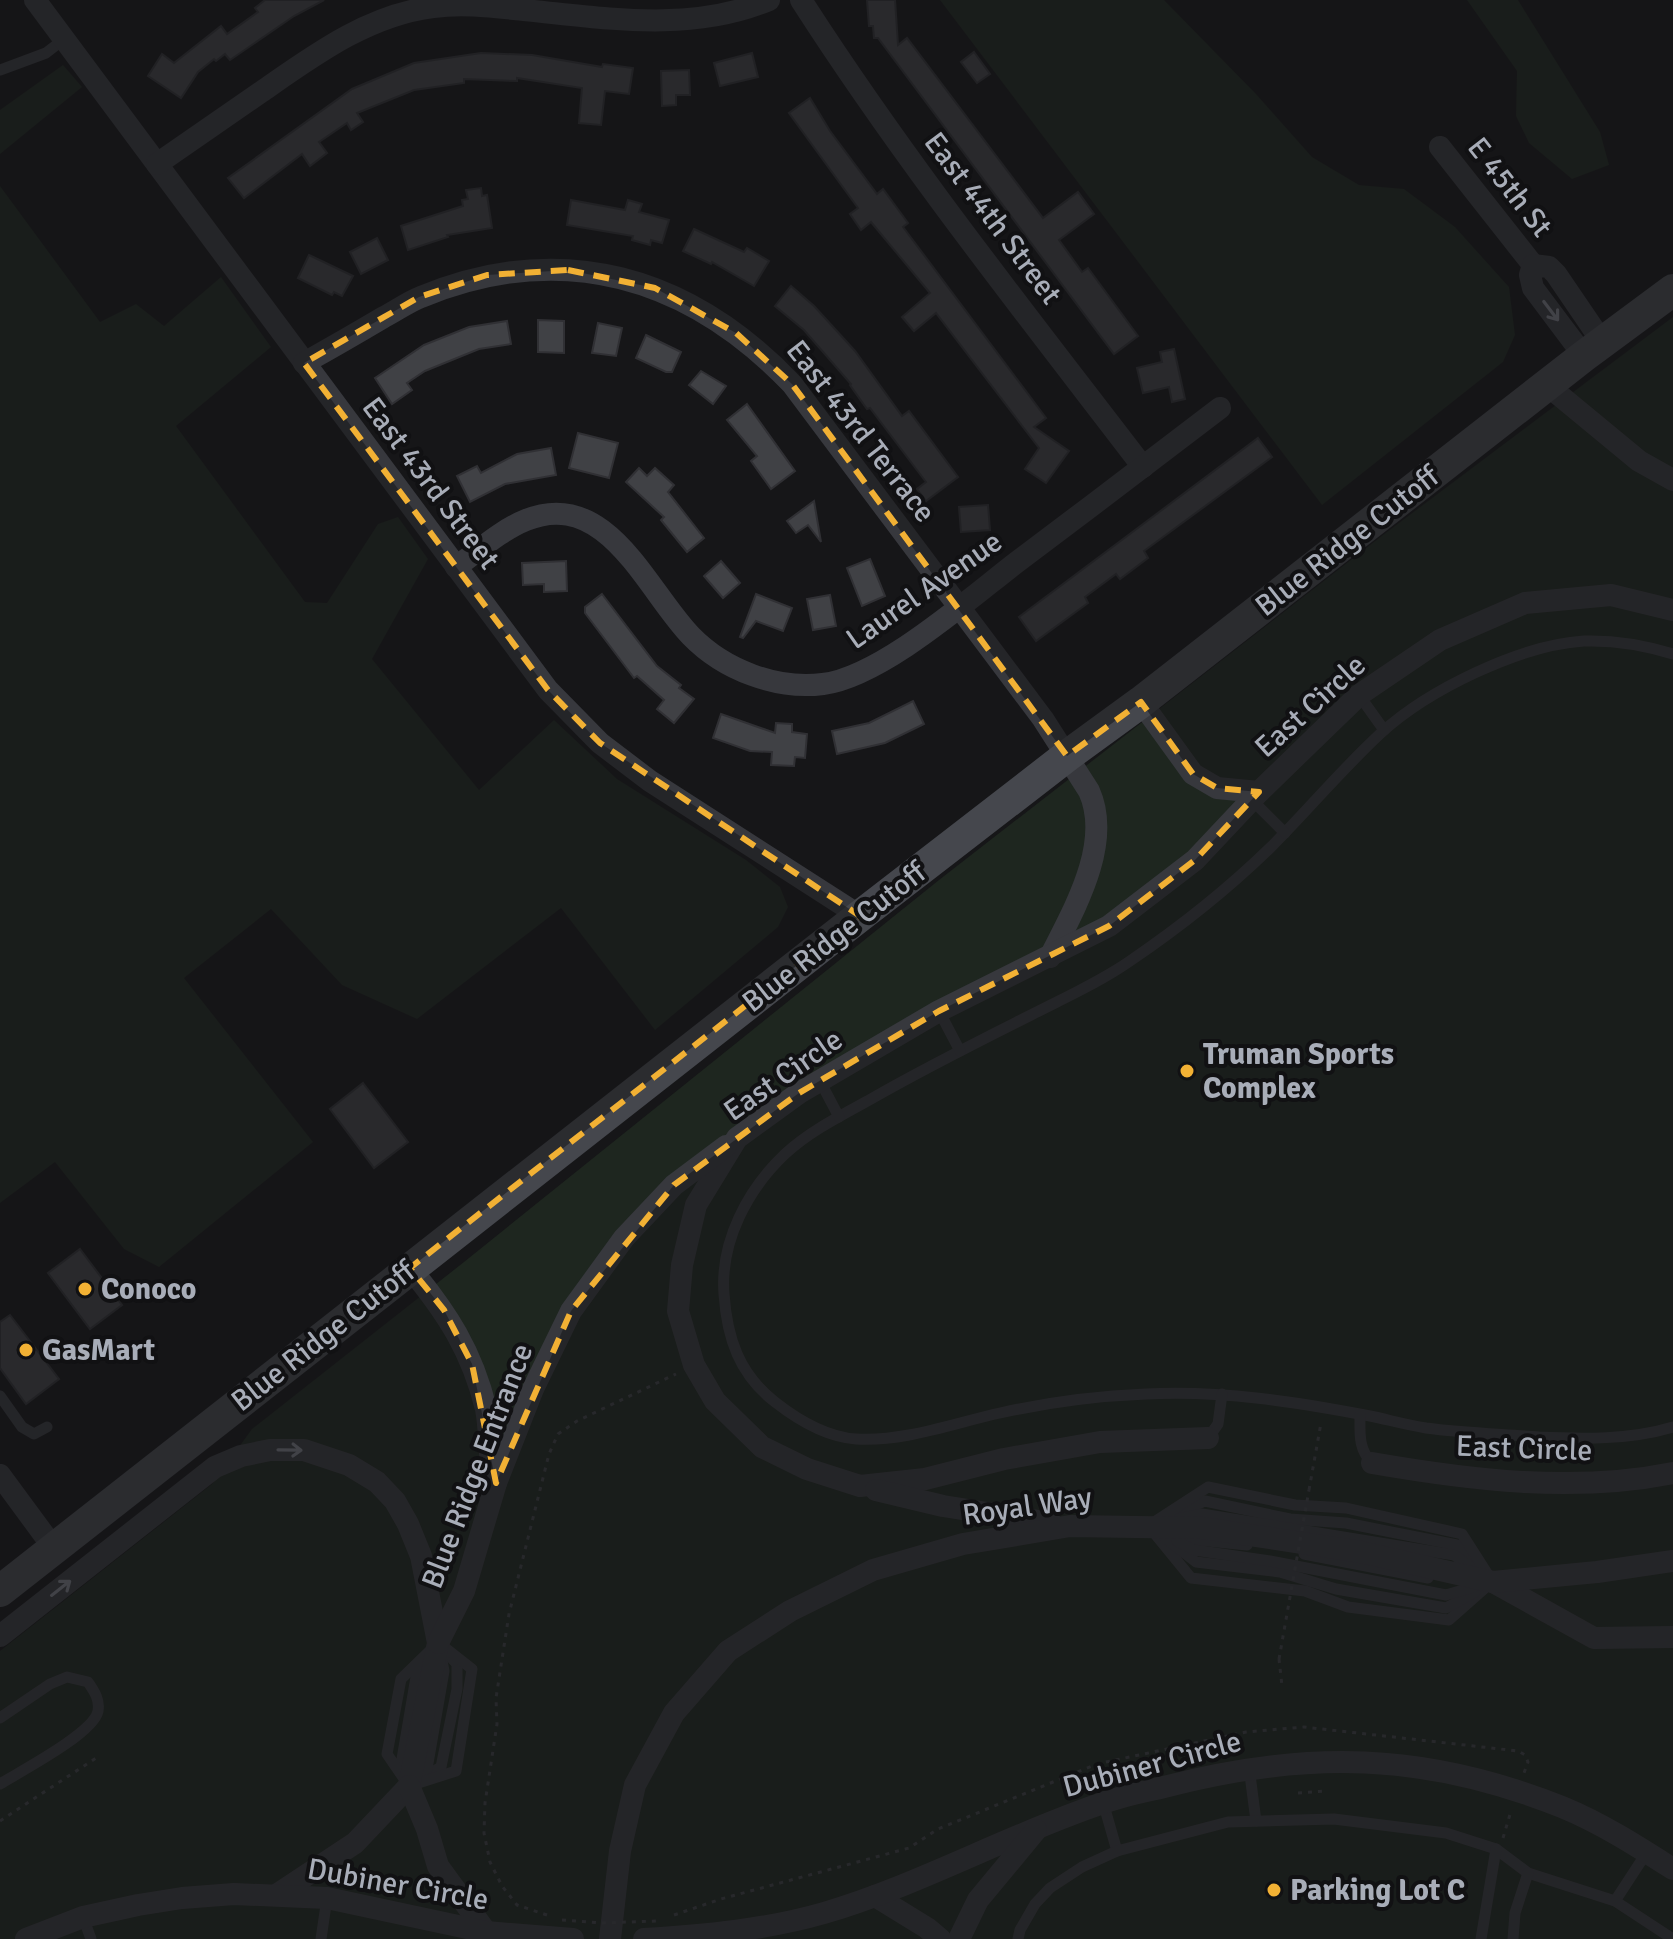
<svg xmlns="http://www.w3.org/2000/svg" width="1673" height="1939" font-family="Signika,sans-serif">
  <rect width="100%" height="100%" fill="#161618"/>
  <g fill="#1e261f">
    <polygon points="940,0 1164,0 1256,94 1312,157 1359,185 1404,189 1455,227 1509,287 1515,335 1503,362 1322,505"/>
    <polygon points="1467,0 1518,0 1600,132 1609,165 1572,179 1529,143 1516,116 1517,71"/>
    <polygon points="63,65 82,87 0,154 0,110"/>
    <polygon points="0,186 100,322 136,304 164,326 221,277 271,347 176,426 305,602 327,603 378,524 398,517 428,559 372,659 479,790 554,720 617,779 746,860 780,887 788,907 778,927 655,1030 561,908 417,1019 342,985 271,909 184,978 313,1142 159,1267 124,1249 55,1162 0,1203"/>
    <polygon points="1673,317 1673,1939 0,1939 0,1651 212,1484 252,1429 464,1262 939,880 1383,535"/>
  </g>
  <g fill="#404145" stroke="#303034" stroke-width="2">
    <polygon points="265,0 324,0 294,16 230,60 225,54 216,61 214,59 198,72 181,98 148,76 162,54 174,63 221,26 227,34 258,12 255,8"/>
    <polygon points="867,0 895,0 898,45 907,38 1043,218 1078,192 1094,214 1059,240 1082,272 1088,268 1138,336 1114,354 878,38 874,38 873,26 869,26"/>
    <polygon points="974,52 990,74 977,83 961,62"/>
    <polygon points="481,53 532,55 602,67 603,64 633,68 629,94 605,91 601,125 579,123 582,88 517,78 517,81 464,79 464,83 414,90 357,113 363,122 351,130 347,123 319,142 327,153 310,166 302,154 244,198 228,178 352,89 414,63"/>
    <polygon points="752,53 758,77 720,86 714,63"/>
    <polygon points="689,70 690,95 676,95 676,105 662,106 661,71"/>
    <polygon points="810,98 830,131 877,194 883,189 908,223 903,227 1046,418 1034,427 1069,451 1046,483 1025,469 1039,448 936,313 914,331 902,317 930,293 871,222 861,230 850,214 858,208 789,113"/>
    <polygon points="481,188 482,196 487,195 492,228 447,235 448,237 408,250 401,226 463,206 462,200 468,199 466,190"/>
    <polygon points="571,200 625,210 628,200 642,204 639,212 669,220 662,243 651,240 650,245 632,240 633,236 567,225"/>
    <polygon points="694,229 744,252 747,248 769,261 754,286 712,262 711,264 683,251"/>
    <polygon points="377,238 388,260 361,274 350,252"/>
    <polygon points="309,255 353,276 342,296 334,292 332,295 298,278"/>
    <polygon points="791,286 814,306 855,351 902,416 909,411 958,477 926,501 917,489 926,482 870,408 867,409 850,385 851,384 804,330 775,306"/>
    <polygon points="538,320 564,321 564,353 538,352"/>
    <polygon points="507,321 511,344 479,349 425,371 407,383 412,390 392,404 375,378 424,345 469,327"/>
    <polygon points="598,323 622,328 616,356 592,353"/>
    <polygon points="646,335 681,352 672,372 666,372 636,358"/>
    <polygon points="1174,349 1185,399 1172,402 1169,387 1143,393 1137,368 1162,362 1160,352"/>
    <polygon points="701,371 726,386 713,404 689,385"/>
    <polygon points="747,404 795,471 771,489 751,461 757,456 727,420"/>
    <polygon points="578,433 618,443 609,478 569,468"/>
    <polygon points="1258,438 1272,457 1144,551 1148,558 1120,579 1116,574 1085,597 1088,603 1036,641 1019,617"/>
    <polygon points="551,448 556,475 505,484 470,502 457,476 477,466 481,473 517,454"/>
    <polygon points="639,468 647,476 655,468 674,485 668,492 704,538 687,552 661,520 664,517 626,482"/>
    <polygon points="814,501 821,542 808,525 796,533 787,521"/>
    <polygon points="988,505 990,530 961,532 959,507"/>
    <polygon points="870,559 885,596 862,606 847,568"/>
    <polygon points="566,561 567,591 544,592 544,584 523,585 522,563"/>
    <polygon points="721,561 740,583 723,598 704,576"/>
    <polygon points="602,594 657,666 681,685 679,688 694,699 674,723 657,709 664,700 637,676 634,678 585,613 585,607"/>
    <polygon points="756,594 792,608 783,631 756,621 743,638 740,637"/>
    <polygon points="830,595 836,626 813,630 807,599"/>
    <polygon points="913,701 924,724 885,743 837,754 832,731 869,723"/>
    <polygon points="721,714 775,733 776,723 792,724 792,732 807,734 805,758 795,757 794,766 771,765 772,752 750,751 713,738"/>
    <polygon points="363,1083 408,1142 374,1168 330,1109"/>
    <polygon points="80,1249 122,1305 90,1329 48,1273"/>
    <polygon points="10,1315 59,1379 26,1404 0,1368 0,1322"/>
  </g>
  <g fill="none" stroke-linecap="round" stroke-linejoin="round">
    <g stroke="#3d3f44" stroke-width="3" stroke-dasharray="4 6" stroke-linecap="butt">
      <polyline points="1309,1490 1321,1423"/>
      <polyline points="1279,1659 1282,1686"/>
      <polyline points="1298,1793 1326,1791"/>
      <polyline points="0,1821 96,1758"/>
      <polyline points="1503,1838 1511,1811"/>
      <polyline points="547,1915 517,1905 502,1886 490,1862 484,1833 485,1803 497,1724 496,1698 509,1614 549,1454 558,1434 577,1421 676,1374"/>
      <polyline points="674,1915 721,1899 909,1848 938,1829 1097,1764 1246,1732 1304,1727 1518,1751 1525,1755 1528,1762 1524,1773"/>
    </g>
    <g stroke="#37383d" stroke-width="11">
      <polyline points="0,70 46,53 64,39"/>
      <path d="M1673,654C1644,645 1615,640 1584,641C1520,645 1428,690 1381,733C1342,769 1308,810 1271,847C1228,889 1180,927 1130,961C1100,982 1064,998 1031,1015C977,1042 923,1069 871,1099C842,1115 810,1131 785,1154C748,1189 720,1241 724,1294C727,1338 739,1374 775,1402C798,1420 826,1437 856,1439C904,1442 954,1423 1000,1413C1049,1402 1097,1396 1146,1394C1221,1390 1297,1402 1370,1416C1389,1420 1407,1425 1426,1428C1463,1433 1501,1434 1539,1437C1583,1439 1630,1440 1673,1427"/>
      <polyline points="1359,695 1384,730"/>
      <polyline points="1252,800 1285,833"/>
      <polyline points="939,1011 960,1051"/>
      <polyline points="820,1081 839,1117"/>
      <polyline points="0,1396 22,1427 34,1434 47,1427"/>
      <path d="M1360,1415C1360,1433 1358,1449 1372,1463"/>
      <polyline points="1208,1438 1218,1424 1222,1394"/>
      <polyline points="1179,1512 1205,1501 1290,1519 1346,1523 1457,1545 1475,1564"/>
      <polyline points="1173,1520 1202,1514 1454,1555 1472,1568"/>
      <polyline points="1151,1524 1208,1487 1295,1505 1346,1508 1462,1534 1492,1581"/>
      <polyline points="1151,1529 1191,1578 1305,1591 1348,1607 1449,1620 1492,1582"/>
      <polyline points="1182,1535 1198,1540 1247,1545"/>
      <polyline points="1165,1538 1196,1562 1280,1572 1336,1589 1446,1608 1475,1592"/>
      <polyline points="1177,1541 1194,1550 1270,1561 1446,1595 1473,1587"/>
      <polyline points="1304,1554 1428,1578"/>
      <path d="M0,1718L50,1684L67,1677L88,1682C94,1691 100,1699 98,1711C94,1733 21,1771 0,1784"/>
      <polyline points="1249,1767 1256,1821"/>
      <polyline points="406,1774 402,1759 416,1677 427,1660"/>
      <polyline points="429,1774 441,1767 457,1689 457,1664 449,1655"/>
      <polyline points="419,1777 427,1769 444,1671 441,1655"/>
      <polyline points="409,1786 456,1771 472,1669 439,1643"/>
      <polyline points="409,1786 387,1754 401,1679 435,1646"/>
      <polyline points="1103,1802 1117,1851"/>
      <polyline points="1615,1901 1647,1852"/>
      <polyline points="83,1917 91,1939"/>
      <polyline points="321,1939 327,1898"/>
      <polyline points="1018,1939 1020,1930 1035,1904 1050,1888 1082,1867 1117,1851 1228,1822 1334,1819 1446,1833 1496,1849 1528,1873 1615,1901 1673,1939"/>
      <polyline points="1481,1939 1496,1849"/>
      <polyline points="1513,1939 1515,1913 1528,1873"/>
    </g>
    <g stroke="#37383d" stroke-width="22">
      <polyline points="35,0 548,690 600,743 650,781 860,916"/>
      <path d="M801,0C905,162 1026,314 1143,467"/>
      <polyline points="1440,147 1533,265"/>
      <path d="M157,164C192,140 226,116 261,92C314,55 368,15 433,7C464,3 494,7 524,10C606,18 690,33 769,0"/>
      <polyline points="1584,356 1533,288 1530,275 1533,265 1549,267 1556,274 1603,343"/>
      <path d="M304,363C331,348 357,333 384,317C396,311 408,302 421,297C562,239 689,276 792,384L1043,719L1089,791C1113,844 1073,911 1050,957"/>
      <polyline points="1547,385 1639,461 1673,480"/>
      <path d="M456,567C478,551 501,530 526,520C607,487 647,591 691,636C724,670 777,690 823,684C881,677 970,598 1017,562C1085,511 1152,460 1220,408"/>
      <polyline points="1141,702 1193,774 1217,788 1259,792"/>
      <path d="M410,1268C447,1313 472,1351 486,1409C491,1434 487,1459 496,1483"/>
      <polyline points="1208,1438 1100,1442 1004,1459 925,1479 860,1486 807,1469 762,1447 715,1401 694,1365 678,1311 682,1265 696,1205 737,1138 799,1093 939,1011 1109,926 1195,860 1259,792 1359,695 1440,640 1525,603 1611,595 1673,610"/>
      <path d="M1372,1463C1470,1480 1574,1493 1673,1473"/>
      <polyline points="0,1475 53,1547"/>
      <polyline points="876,1490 943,1506 1051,1523"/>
      <polyline points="1493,1582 1594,1638 1673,1637"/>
      <polyline points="0,1636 215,1467 241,1456 270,1450 304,1450 349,1465 377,1482 395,1501 408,1524 421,1556 438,1643 409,1786 355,1843 278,1894"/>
      <polyline points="438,1643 464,1591 496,1483 533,1389 571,1311 624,1238 674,1185 726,1146"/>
      <polyline points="409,1786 427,1829 438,1866 486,1932"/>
      <polyline points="875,1896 927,1928 940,1939"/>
      <polyline points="26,1939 83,1917 138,1905 182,1898 234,1894 327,1898 486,1932 573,1939"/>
      <polyline points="610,1939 620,1851 635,1785 674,1713 728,1651 790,1611 873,1570 963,1544 1070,1526 1203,1528 1361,1552 1493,1582 1597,1572 1673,1561"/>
      <path d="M644,1939C705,1935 765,1930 824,1913C919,1885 1006,1836 1100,1804C1121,1796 1143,1792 1164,1787C1307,1750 1424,1752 1562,1807C1601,1823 1637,1846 1673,1869"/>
      <polyline points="959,1939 978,1900 1036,1830"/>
    </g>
    <polyline stroke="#45474d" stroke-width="32" points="0,1591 860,916 1067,756 1141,702 1584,356 1673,290"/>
    <g stroke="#3d3f44" stroke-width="3" stroke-dasharray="4 6" stroke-linecap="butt">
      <polyline points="1279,1659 1309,1490"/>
      <polyline points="562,1920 602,1923 656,1921"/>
    </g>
  </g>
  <defs><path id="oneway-shaft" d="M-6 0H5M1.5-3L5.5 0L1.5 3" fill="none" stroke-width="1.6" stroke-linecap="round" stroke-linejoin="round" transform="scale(2)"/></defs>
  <g stroke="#757881">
    <use href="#oneway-shaft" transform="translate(1551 311) rotate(53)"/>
    <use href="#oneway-shaft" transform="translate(290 1450) rotate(1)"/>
    <use href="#oneway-shaft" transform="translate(61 1588) rotate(-38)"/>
  </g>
  <path d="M0 0H1673V1939H0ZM568,270L655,288L736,333L792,384L1067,756L1141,702L1193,774L1217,788L1259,792L1195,860L1109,926L939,1011L799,1093L674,1185L571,1311L496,1483L472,1364L444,1310L410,1268L860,916L600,743L548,690L304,363L419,297L487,275Z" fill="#161618" fill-opacity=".55" fill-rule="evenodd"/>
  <path fill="none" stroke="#f2b134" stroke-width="6" stroke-dasharray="16 10" stroke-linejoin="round" d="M568,270L655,288L736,333L792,384L1067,756L1141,702L1193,774L1217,788L1259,792L1195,860L1109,926L939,1011L799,1093L674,1185L571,1311L496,1483L472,1364L444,1310L410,1268L860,916L600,743L548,690L304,363L419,297L487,275Z"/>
  <g fill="#f2b134" stroke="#111113" stroke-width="3">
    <circle cx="1187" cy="1071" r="8"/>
    <circle cx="85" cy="1289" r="8"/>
    <circle cx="26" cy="1350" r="8"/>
    <circle cx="1274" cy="1890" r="8"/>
  </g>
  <g text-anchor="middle" stroke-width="8" stroke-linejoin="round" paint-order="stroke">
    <g font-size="30" fill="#a8adb8" stroke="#111113">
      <text transform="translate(1510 187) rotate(52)" y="10">E 45th St</text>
      <text transform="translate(993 218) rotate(53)" y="10">East 44th Street</text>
      <text transform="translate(861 431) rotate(52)" y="10">East 43rd Terrace</text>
      <text transform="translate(431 483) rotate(53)" y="10">East 43rd Street</text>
      <text transform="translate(1347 541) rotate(-38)" y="10">Blue Ridge Cutoff</text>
      <text transform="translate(924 590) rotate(-35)" y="10">Laurel Avenue</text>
      <text transform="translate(1310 706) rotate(-42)" y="10">East Circle</text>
      <text transform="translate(834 937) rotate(-38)" y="10">Blue Ridge Cutoff</text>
      <text transform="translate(783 1075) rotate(-35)" y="10">East Circle</text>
      <text transform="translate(323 1336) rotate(-38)" y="10">Blue Ridge Cutoff</text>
      <text transform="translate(1524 1448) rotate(2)" y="10">East Circle</text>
      <text transform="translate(477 1466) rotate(-69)" y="10">Blue Ridge Entrance</text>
      <text transform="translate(1027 1506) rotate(-8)" y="10">Royal Way</text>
      <text transform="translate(1152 1764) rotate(-15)" y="10">Dubiner Circle</text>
      <text transform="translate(398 1884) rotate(10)" y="10">Dubiner Circle</text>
    </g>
    <g font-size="30" font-weight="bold" fill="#a8adb8" stroke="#111113" text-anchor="start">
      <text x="1203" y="1064">Truman Sports<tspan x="1203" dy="34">Complex</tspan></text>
      <text x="101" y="1299">Conoco</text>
      <text x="42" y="1360">GasMart</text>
      <text x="1290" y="1900">Parking Lot C</text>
    </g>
  </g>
</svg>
